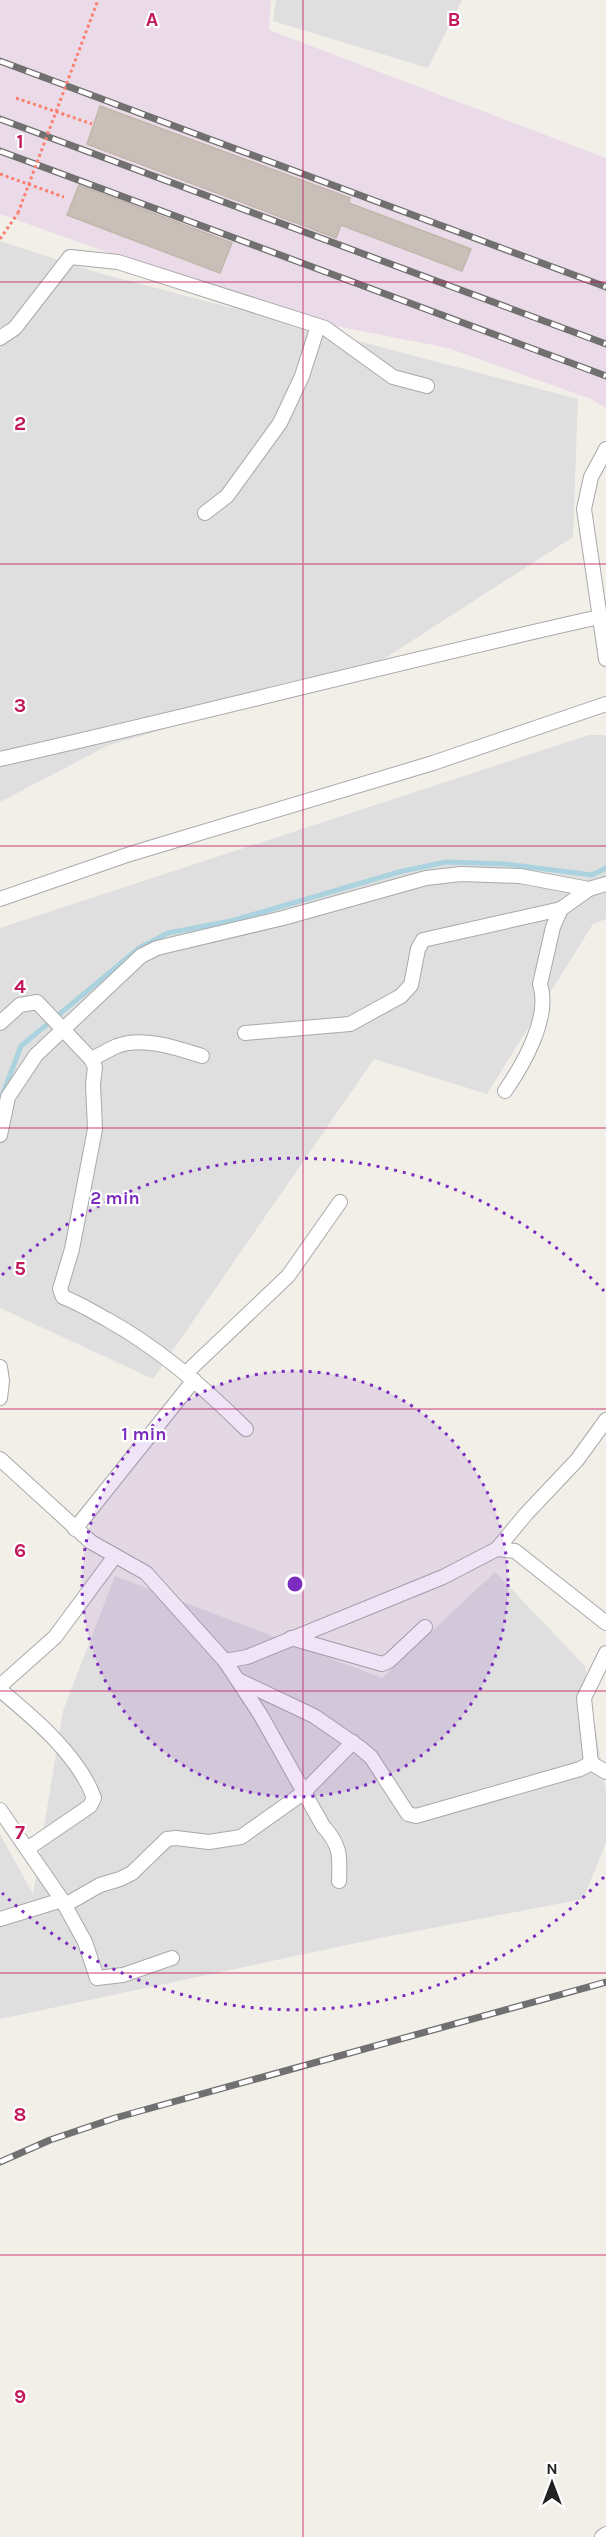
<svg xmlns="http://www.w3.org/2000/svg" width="606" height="2537" font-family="Karla,sans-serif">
  <rect width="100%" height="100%" fill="#f2efe9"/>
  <g fill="#e0dfdf">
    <polygon points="276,0 462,0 428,68 273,21"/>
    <polygon points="0,241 95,272 578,399 573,537 362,673 109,745 0,802"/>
    <polygon points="589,735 606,735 606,919 593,924 487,1094 374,1059 153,1379 0,1308 0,928"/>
    <polygon points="495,1572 585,1666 606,1791 606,1843 583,1899 380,1938 0,2019 0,1834 33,1894 63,1711 115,1576 382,1678"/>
  </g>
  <polygon fill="#ebdbe8" points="0,0 271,0 269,30 606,158 606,408 591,399 448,348 289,317 0,214"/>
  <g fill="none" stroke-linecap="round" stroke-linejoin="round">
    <polyline stroke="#aad3df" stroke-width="5" points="0,1101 21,1046 139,948 168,933 231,921 399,872 446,862 506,864 592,875 606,868"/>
  </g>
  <g fill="#c7bfb8" stroke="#c4b6ab" stroke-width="1.5">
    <polygon points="100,106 350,198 349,203 471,249 462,271 341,225 336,238 87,144"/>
    <polygon points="79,185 232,243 220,273 67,215"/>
  </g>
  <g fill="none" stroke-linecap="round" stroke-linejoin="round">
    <defs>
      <g id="street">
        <polyline points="0,338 15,328 70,257 118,262 325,328 393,377 427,386"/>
        <polyline points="606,449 591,477 584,509 606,659"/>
        <polyline points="205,513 227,496 280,423 302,376 318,326"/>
        <path d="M0,759C200,714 398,662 599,617"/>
        <polyline points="0,899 130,854 433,763 606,704"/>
        <path d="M0,1023L20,1005L37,1002L91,1059L95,1067L93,1084L95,1129L72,1249L60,1289L63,1297C79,1303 93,1312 108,1320C160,1349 204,1387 246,1429"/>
        <polyline points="245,1033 350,1024 401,996 411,985 418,949 423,940 561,909"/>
        <path d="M91,1059C100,1055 108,1050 117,1046C143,1036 177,1048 202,1056"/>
        <path d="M505,1091C523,1065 551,1017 540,984L553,927L561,909L589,889"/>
        <polyline points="0,1135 8,1097 36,1055 141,956 157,948 283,918 426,878 461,874 520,876 589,889 606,884"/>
        <polyline points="0,1367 2,1381 0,1398"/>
        <polyline points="186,1373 288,1276 340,1202"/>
        <polyline points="0,1459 91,1542 146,1573 225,1661 247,1657 443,1577 497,1549 515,1551 606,1623"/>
        <polyline points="75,1529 194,1380"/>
        <polyline points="497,1549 526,1514 577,1460 606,1420"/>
        <polyline points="291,1638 382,1664 389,1661 425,1627"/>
        <path d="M225,1661L260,1714L323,1826C341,1846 340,1856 339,1881"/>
        <polyline points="238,1680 314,1716 359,1747 371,1757 408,1814 416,1816 580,1769 591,1763 584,1698 606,1653"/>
        <polyline points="0,1686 55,1637 115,1556"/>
        <path d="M0,1690C34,1718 79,1756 94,1798L90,1806L27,1849"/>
        <polyline points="591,1763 606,1772"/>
        <polyline points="0,1810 62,1900 85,1942 97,1978 123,1975 172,1958"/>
        <polyline points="65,1905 100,1885 120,1879 132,1873 167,1839 176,1838 209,1842 241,1837 303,1793 353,1742"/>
        <polyline points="0,1919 62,1900"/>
        <polyline points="602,2537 606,2534"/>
      </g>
    </defs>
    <use href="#street" stroke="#a9a9a9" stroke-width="16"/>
    <g stroke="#fa8072" stroke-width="3" stroke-dasharray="3 3" stroke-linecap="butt">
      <polyline points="16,98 92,124"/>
      <polyline points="0,174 64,197"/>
      <polyline points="0,239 18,213"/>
    </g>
    <use href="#street" stroke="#fff" stroke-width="14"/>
    <defs>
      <g id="rail">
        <polyline points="0,61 606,287"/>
        <polyline points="0,119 606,344"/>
        <polyline points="0,151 606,376"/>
        <polyline points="0,2162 50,2140 115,2118 606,1982"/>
      </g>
    </defs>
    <use href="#rail" stroke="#707070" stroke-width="7"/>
    <use href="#rail" stroke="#fff" stroke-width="4.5" stroke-dasharray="14" stroke-linecap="butt"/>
    <polyline stroke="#fa8072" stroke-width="3" stroke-dasharray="3 3" stroke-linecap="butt" points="18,213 98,0"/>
  </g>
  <path fill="none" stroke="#c2185b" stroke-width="1.5" stroke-opacity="0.55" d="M303,0V2537M0,282H606M0,564H606M0,846H606M0,1128H606M0,1409H606M0,1691H606M0,1973H606M0,2255H606"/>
  <circle cx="295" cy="1584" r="213" fill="#7b2cbf" fill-opacity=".12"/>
  <g fill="none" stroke="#7b2cbf" stroke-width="3" stroke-dasharray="3 6">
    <circle cx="295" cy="1584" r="213"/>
    <path d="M604 1877A426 426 0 0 1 2 1893M2 1275A426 426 0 0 1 604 1291"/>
  </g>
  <g font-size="20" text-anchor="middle" font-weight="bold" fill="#c2185b" stroke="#fff" stroke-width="4.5" stroke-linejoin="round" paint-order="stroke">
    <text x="152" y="26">A</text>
    <text x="454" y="26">B</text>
    <text x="20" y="148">1</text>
    <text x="20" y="430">2</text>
    <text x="20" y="712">3</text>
    <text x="20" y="993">4</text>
    <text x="20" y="1275">5</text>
    <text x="20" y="1557">6</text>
    <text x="20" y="1839">7</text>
    <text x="20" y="2121">8</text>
    <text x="20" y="2403">9</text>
  </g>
  <circle cx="295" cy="1584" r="9" fill="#7b2cbf" stroke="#fff" stroke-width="3"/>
  <g font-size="18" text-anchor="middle" font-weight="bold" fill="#7b2cbf" stroke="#fff" stroke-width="4.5" stroke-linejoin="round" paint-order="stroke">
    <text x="115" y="1204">2 min</text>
    <text x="144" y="1440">1 min</text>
  </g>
  <g transform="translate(552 2483)" stroke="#ffffff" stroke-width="4.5" paint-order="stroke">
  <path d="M0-4.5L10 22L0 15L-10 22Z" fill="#222222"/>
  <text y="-9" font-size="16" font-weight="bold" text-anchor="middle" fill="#222222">N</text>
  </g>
</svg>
